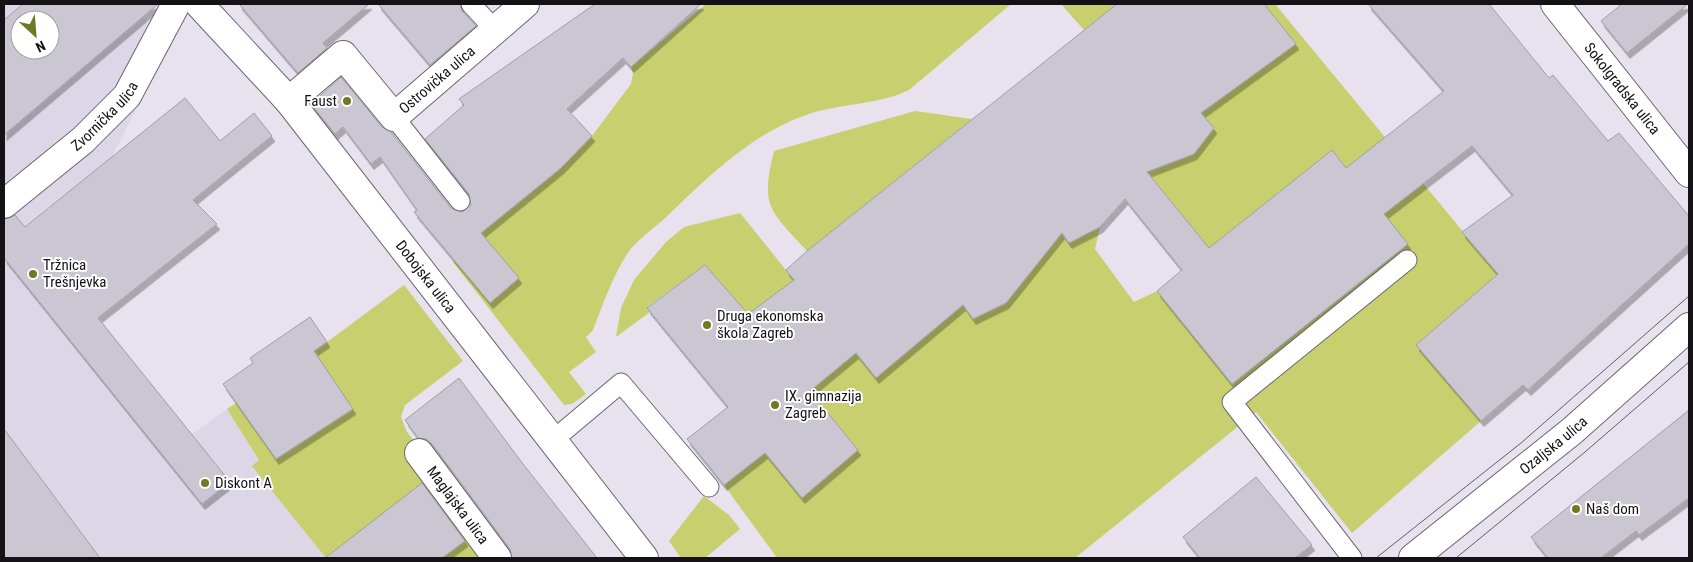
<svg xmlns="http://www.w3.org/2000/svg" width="1693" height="562" font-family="'Roboto Condensed',sans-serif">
  <defs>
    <filter id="shadow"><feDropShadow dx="3" dy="5.5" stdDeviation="0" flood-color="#0004"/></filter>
  </defs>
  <rect width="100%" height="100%" fill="#e7e2ed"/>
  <path fill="#ddd6e7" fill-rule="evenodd" d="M4,4H131L167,47L111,159L78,292L192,434L227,409L260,460L253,466L326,558H4ZM20,20H50V50H20Z"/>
  <g fill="#c7cf6e">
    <path d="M706,4H1011L909,90C878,105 842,103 809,114C751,133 706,179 663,220C651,230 636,241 627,254C612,278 603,304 593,330L586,337L596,352L569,372L586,394L572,404L564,405L453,262L484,239L481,233L558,171L592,136L631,84L633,73L631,67Z"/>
    <polygon points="1061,4 1117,4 1084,30"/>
    <polygon points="1264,4 1275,4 1498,274 1416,345 1481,421 1352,533 1256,412 1075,558 777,558 724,485 746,468 730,445 748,432 802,498 858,450 810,391 856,353 876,378 963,305 973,319 1006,303 1027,276 1015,262 1058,229 1069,243 1100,227 1095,249 1134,302 1157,291 1209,249 1142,165 1164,165 1194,154 1214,128 1201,113 1295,44"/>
    <path d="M915,111L972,119L807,251C770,210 760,208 774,151Z"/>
    <polygon points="740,213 794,280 748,314 705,265 647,307 650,312 616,337 621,308 634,280 666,242 684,227"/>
    <polygon points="404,285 463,361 405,405 401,417 407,432 489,535 483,552 476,558 326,558 252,466 259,460 227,409 327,342"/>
    <polygon points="704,496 729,515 740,529 705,558 681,558 669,541"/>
  </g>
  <g fill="#cbc7d2" stroke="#a19da7" fill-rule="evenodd" filter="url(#shadow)">
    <path d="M23,4H158L4,135V20ZM20,20H50V50H20Z"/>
    <polygon points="239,4 369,4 323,43 327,48 298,73"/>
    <polygon points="378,4 460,4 462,11 476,26 430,65"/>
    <polygon points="595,4 701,4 631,67 623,58 567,109 592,136 561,168 481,233 519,278 490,303 414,212 417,210 380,157 371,164 343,127 335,134 311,104 341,77 382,127 391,132 451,208 462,212 471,205 469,194 425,139 464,105 459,99"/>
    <polygon points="1117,4 1264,4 1296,44 1201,113 1214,128 1194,154 1147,172 1209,248 1332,150 1346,168 1444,91 1368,4 1489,4 1549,78 1553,75 1608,141 1619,133 1689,216 1689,244 1528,390 1523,385 1481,421 1416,345 1498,274 1462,232 1513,195 1472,146 1384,214 1408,244 1232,384 1157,291 1182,270 1125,199 1100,227 1069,243 1062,233 1006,303 973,319 963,305 876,378 856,353 810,391 858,450 802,498 765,453 724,485 687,439 728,407 647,308 705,265 748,314 794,280 786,270 807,251"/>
    <polygon points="1622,4 1688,4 1627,53 1601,21"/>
    <polygon points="185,98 220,141 254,113 272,136 193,200 217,224 98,318 230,482 202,504 4,258 4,219 15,215 25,227"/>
    <polygon points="310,317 327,342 314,351 353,409 276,459 223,384 253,363 250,358"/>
    <polygon points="459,378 523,464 597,558 512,558 510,549 432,444 426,439 418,438 405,420"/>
    <polygon points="1689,410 1689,498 1639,535 1636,531 1601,558 1548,558 1531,537"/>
    <polygon points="4,429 100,558 4,558"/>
    <polygon points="1256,477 1312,545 1295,558 1200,558 1183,537"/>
    <polygon points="422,483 465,541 442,558 325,558"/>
  </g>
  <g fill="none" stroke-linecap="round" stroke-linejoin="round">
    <defs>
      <g id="service">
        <polyline points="471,4 495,30"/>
        <polyline points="394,117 460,201"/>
        <polyline points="552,441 621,383 709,487"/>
        <polyline points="1352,558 1232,402 1407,260"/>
      </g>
      <g id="minor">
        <path id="s1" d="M199,4L289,101L644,558"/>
        <path id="s2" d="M1555,4L1689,173"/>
        <path id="s3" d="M289,101L343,55L394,117L525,4"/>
        <path id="s4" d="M4,204L83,140L127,96L176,4"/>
        <path id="s5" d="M419,453L497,558"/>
      </g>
      <g id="secondary">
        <path id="s6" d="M1413,558L1572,431L1689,327"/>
      </g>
    </defs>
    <use href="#service" stroke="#6a6770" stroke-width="21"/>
    <use href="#minor" stroke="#6a6770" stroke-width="30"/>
    <use href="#secondary" stroke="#6a6770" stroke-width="30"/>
    <use href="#service" stroke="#fff" stroke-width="19"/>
    <use href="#minor" stroke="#fff" stroke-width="28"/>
    <use href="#secondary" stroke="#fff" stroke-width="28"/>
    <g stroke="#615e64" stroke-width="1">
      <polyline points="1376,558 1521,443 1689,296"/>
      <polyline points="1456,558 1585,452 1689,362"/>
    </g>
  </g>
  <g fill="#6f7822" stroke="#fff" stroke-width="2">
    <circle cx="347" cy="101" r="5"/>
    <circle cx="33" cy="274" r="5"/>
    <circle cx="707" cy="325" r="5"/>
    <circle cx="775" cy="405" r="5"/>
    <circle cx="205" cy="483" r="5"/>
    <circle cx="1576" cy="509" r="5"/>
  </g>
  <g text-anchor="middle" stroke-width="4" stroke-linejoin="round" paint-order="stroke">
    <g font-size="15" fill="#141216" stroke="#fff">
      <text dy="5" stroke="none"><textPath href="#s3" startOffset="208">Ostrovička ulica</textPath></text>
      <text dy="5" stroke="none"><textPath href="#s2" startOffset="108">Sokolgradska ulica</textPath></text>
      <text dy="5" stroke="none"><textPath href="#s4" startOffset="134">Zvornička ulica</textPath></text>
      <text dy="5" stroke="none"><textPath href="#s1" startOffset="355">Dobojska ulica</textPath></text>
      <text dy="5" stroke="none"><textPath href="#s6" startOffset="180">Ozaljska ulica</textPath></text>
      <text dy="5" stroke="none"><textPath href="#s5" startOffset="65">Maglajska ulica</textPath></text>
    </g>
    <g font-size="15" fill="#141216" stroke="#fff" text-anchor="start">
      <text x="337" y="106" text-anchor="end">Faust</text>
      <text x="43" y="270">Tržnica<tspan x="43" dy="17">Trešnjevka</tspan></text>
      <text x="717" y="321">Druga ekonomska<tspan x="717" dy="17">škola Zagreb</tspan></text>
      <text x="785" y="401">IX. gimnazija<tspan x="785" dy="17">Zagreb</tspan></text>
      <text x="215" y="488">Diskont A</text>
      <text x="1586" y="514">Naš dom</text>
    </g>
  </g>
  <rect width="1693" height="562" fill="none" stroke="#141216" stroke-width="10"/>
  <g transform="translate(35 35) rotate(154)"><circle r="24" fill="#ffffff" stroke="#a1a0a2"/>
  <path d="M0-4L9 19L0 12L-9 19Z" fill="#6f7822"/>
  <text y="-8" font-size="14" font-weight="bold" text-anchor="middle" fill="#141216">N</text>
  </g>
</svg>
